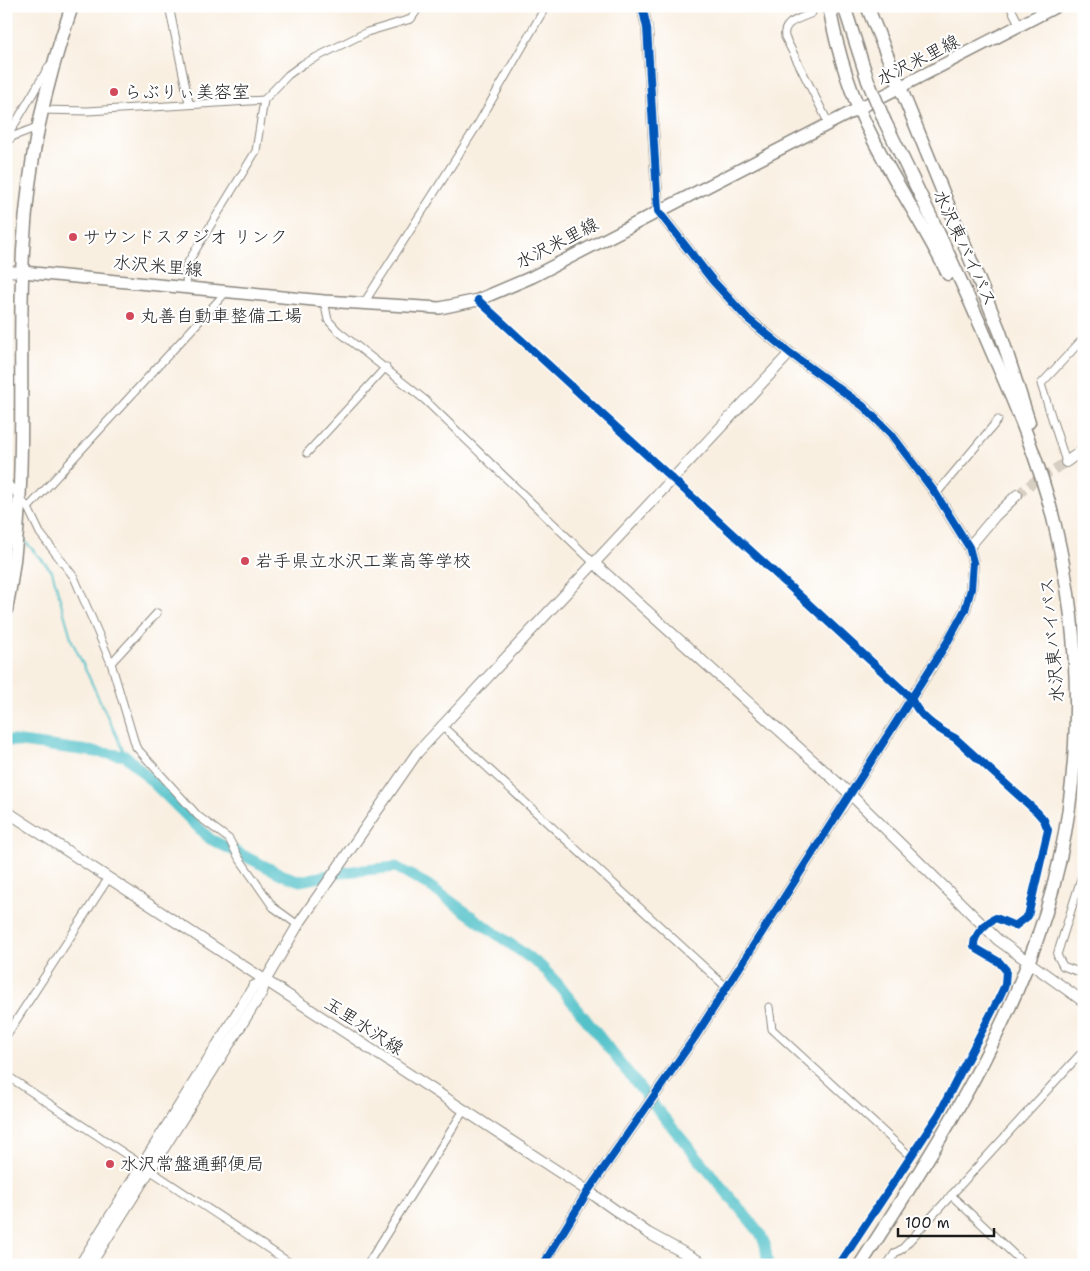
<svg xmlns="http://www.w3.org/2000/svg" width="1090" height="1271" font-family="'Shantell Sans','Klee One',sans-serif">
  <rect width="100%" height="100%" fill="#fff"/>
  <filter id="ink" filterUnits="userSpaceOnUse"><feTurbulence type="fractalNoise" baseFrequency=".02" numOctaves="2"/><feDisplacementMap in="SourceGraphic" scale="10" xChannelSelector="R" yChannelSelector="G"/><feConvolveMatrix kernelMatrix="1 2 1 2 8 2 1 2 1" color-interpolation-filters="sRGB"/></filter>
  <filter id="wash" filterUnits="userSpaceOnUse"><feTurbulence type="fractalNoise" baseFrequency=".0096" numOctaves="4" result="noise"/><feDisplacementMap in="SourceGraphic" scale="20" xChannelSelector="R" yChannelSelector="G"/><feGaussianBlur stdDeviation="1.12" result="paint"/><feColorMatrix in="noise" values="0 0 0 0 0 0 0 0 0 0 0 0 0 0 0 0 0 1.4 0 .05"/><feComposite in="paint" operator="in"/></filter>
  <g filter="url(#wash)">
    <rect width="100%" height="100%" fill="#f9efe1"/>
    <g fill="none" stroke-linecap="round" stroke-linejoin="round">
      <g stroke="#54c2ca" stroke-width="2">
        <polyline points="6,523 12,528"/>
        <polyline points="22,538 52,571 72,641 126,756"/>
      </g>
      <polyline stroke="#54c2ca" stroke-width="11" points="6,740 126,756 210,839 283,875 300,881 344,872 396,867 428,885 541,966 558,984 647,1097 760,1233 765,1244 768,1265"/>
    </g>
  </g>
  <g filter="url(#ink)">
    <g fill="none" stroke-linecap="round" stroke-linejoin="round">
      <polyline stroke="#d8cfc3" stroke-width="10" stroke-dasharray="10 5" stroke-linecap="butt" points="1017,495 1035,481 1066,462"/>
      <defs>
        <g id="street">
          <polyline points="169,6 189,103"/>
          <path d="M812,6V13C799,19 782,22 785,37L829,124"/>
          <polyline points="1010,6 1020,26"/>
          <polyline points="40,110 88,111 264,100"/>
          <polyline points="6,139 49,66"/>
          <polyline points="7,141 14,136 37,127"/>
          <polyline points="186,286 187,264 256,151 264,100 288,75 303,64 367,32 411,19 420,6"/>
          <path d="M478,300L911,698C919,717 937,729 955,738L1037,812L1044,820L1048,830L1028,916L1015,926L996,918C987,922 973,935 974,946L977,949L999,962L1006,970L1005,985L998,1000L939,1114L839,1265"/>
          <polyline points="324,301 328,320 338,331 425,400 594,563"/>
          <polyline points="364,303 478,124 546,6"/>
          <polyline points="307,453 386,367"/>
          <polyline points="1066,462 1041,384 1080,342 1084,346"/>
          <polyline points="6,481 28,508 40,533 74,577 111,663 136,747 198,816 229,839 239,858 273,907 298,925"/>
          <polyline points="936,494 998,420"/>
          <polyline points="6,506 18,511"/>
          <polyline points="28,508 227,291"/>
          <polyline points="111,663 157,613"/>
          <polyline points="441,725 726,987"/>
          <polyline points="1084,869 1057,955 1063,966 1084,974"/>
          <polyline points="769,1007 772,1029 911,1157"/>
          <polyline points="6,1036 108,879"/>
          <polyline points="6,1075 293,1265"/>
          <polyline points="951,1195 1025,1265"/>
          <polyline points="367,1265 464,1110"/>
          <polyline points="887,1265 895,1253 902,1249 1084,1050"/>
        </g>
        <g id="secondary">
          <polyline points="6,271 23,272"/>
          <polyline points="1066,462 1084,449"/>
          <polyline points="969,547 995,516 1017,495"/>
          <polyline points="594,563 850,794 998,940 1084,1002"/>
          <polyline points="6,811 588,1191 648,1233 706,1265"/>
          <polyline points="80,1265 254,986 265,981"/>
          <polyline points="90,1265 262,992 265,981 298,925 417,753 790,353"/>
          <polyline points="543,1265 588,1191 695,1037 948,641 965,610 971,589 973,562 969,547 936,494 891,434 863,406 790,353 748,319 713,281 658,211 647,28 642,6"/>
        </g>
        <polyline id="primary" points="23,272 324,301 440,308 478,300 532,277 1057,6"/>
        <g id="highway">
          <path d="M829,6C837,51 851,96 872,137C895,183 925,227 948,274"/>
          <polyline points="844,6 868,81"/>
          <polyline points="867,6 1000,332 1029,422"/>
          <path d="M6,610C30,492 17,370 23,251C28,162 43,90 72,6"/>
          <path d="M860,1265C923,1168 986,1071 1028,963C1083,826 1089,669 1055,526C1041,466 1017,408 992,352C959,274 922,198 885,122"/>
        </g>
      </defs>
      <use href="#street" stroke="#8a867e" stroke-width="9"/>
      <use href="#secondary" stroke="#8a867e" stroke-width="12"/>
      <use href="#primary" stroke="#8a867e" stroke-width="14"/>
      <use href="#highway" stroke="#8a867e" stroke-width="15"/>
      <use href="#street" stroke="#fff" stroke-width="7"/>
      <use href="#secondary" stroke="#fff" stroke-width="10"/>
      <use href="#primary" stroke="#fff" stroke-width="11"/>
      <use href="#highway" stroke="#fff" stroke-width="12"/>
      <defs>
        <polyline id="highway-bridge" points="868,81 885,122"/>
      </defs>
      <use href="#highway-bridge" stroke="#8a867e" stroke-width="15" stroke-linecap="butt"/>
      <use href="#highway-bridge" stroke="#fff" stroke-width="12"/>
      <defs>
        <g id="cycleway">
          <path d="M478,300L911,698C919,717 937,729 955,738L1037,812L1044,820L1048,830L1028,916L1015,926L996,918C987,922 973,935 974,946L977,949L999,962L1006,970L1005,985L998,1000L939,1114L839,1265"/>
          <polyline points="543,1265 588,1191 695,1037 948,641 965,610 971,589 973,562 969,547 936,494 891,434 863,406 790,353 748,319 713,281 658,211 647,28 642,6"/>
        </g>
      </defs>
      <use href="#cycleway" stroke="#fff" stroke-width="11"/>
      <use href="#cycleway" stroke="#0057b8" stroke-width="8"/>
    </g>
  </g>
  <g fill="#d1495b" stroke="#fff" stroke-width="2">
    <circle cx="114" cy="92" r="5"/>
    <circle cx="73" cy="237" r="5"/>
    <circle cx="130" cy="316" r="5"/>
    <circle cx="245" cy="561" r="5"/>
    <circle cx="110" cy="1164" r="5"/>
  </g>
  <g text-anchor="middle" stroke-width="4.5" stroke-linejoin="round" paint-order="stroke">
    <g font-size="18" fill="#1c1c1c" stroke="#fff">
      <text transform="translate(918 60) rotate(-27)" y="6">水沢米里線</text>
      <text transform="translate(557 243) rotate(-27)" y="6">水沢米里線</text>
      <text transform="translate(965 248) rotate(65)" y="6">水沢東バイパス</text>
      <text transform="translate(158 266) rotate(5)" y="6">水沢米里線</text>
      <text transform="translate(1052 640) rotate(-95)" y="6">水沢東バイパス</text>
      <text transform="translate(364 1026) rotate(33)" y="6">玉里水沢線</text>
    </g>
    <g font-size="18" fill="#1c1c1c" stroke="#fff" text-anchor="start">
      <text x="124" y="98">らぶりぃ美容室</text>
      <text x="83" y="243">サウンドスタジオ リンク</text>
      <text x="140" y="322">丸善自動車整備工場</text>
      <text x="255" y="567">岩手県立水沢工業高等学校</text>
      <text x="120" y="1170">水沢常盤通郵便局</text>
    </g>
  </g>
  <rect width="1090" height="1271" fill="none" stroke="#fff" stroke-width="25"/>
  <path d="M898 1228v8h96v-8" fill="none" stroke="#1c1c1c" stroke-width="2.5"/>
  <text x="905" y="1228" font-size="15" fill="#1c1c1c" stroke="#ffffff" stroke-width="4" paint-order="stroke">100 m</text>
</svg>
